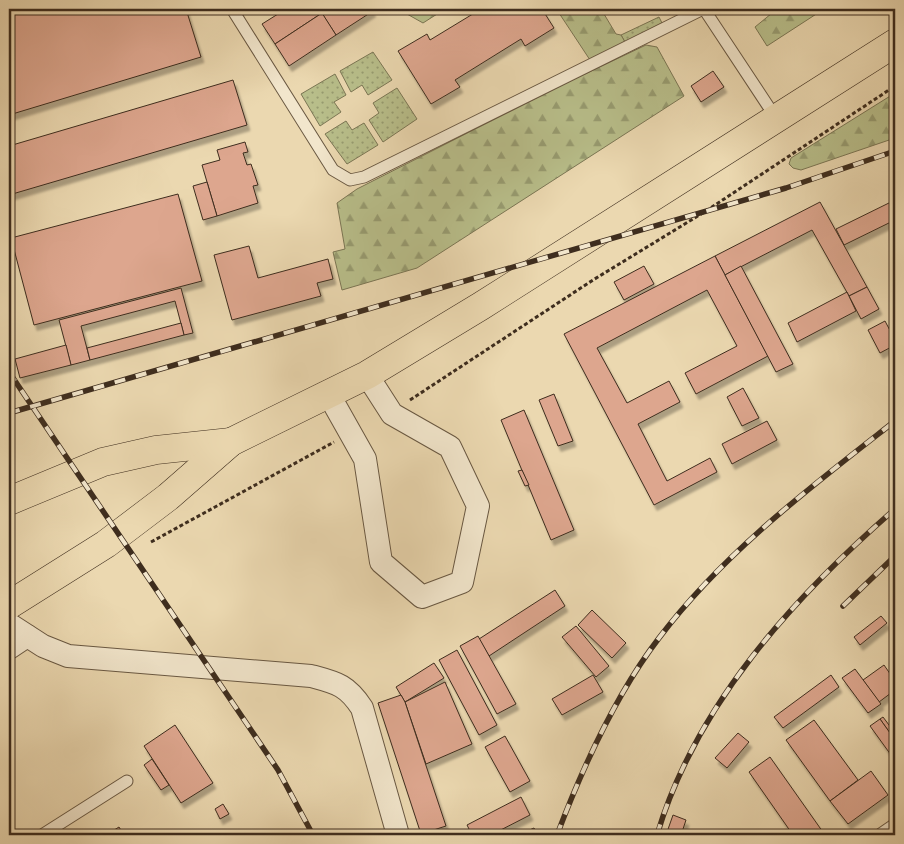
<svg xmlns="http://www.w3.org/2000/svg" width="904" height="844" font-family="'EB Garamond',serif">
  <defs>
    <pattern id="grass-dots" width="8" height="8" patternUnits="userSpaceOnUse" patternTransform="scale(1.25)"><rect width="8" height="8" fill="#b8be8a"/><path d="M2 2h.1M6 6h.1" fill="none" stroke="#979b70" stroke-width="1.8" stroke-linecap="round"/></pattern>
    <pattern id="forest-firs" width="22" height="20" patternUnits="userSpaceOnUse" patternTransform="scale(1.25)"><rect width="22" height="20" fill="#b8be8a"/><path d="M5 1l3.5 6h-7zM16 11l3.5 6h-7z" fill="#979b70"/></pattern>
    <filter id="shadow"><feDropShadow dx="3" dy="5.5" stdDeviation="1" flood-color="#0004"/></filter>
  </defs>
  <rect width="100%" height="100%" fill="#ebd8b0"/>
  <filter id="stains"><feTurbulence type="fractalNoise" baseFrequency=".004" numOctaves="4"/><feColorMatrix values="0 0 0 0 .2 0 0 0 0 .09 0 0 0 0 .02 0 0 0 .5 -.17"/></filter>
  <radialGradient id="worn" r=".72"><stop offset=".6" stop-color="#630" stop-opacity="0"/><stop offset="1" stop-color="#630" stop-opacity=".3"/></radialGradient>
  <g fill="url(#grass-dots)" stroke="#7b7654">
    <polygon points="659,17 662,23 625,42 621,35"/>
    <polygon points="373,52 392,80 368,95 362,85 351,92 340,71"/>
    <polygon points="335,74 346,95 334,102 341,112 320,126 301,94"/>
    <polygon points="397,88 417,119 383,142 369,120 379,113 373,103"/>
    <polygon points="346,121 352,130 364,123 378,145 347,164 325,134"/>
  </g>
  <g fill="url(#forest-firs)" stroke="#7b7654">
    <polygon points="404,9 445,9 423,23 407,14"/>
    <polygon points="563,9 601,9 616,34 621,35 625,42 590,60 559,13"/>
    <polygon points="777,9 824,9 767,46 755,27"/>
    <polygon points="646,45 657,47 684,96 417,268 342,290 333,252 345,249 337,203 357,189 566,83"/>
    <polygon points="895,93 895,138 801,170 793,168 789,164 791,158"/>
  </g>
  <g fill="#dda68e" stroke="#3e2d1e" filter="url(#shadow)">
    <polygon points="9,9 186,9 201,57 9,115"/>
    <polygon points="286,9 319,9 322,13 275,44 262,24"/>
    <polygon points="319,9 371,9 373,11 336,35"/>
    <polygon points="481,9 542,9 554,28 525,46 521,39 455,80 460,87 431,104 398,51 427,34 430,40"/>
    <polygon points="322,13 336,35 289,66 275,44"/>
    <polygon points="713,71 724,87 701,102 691,86"/>
    <polygon points="233,80 247,125 9,195 9,146"/>
    <polygon points="245,142 248,152 243,153 247,165 251,164 258,185 253,186 258,203 217,216 202,165 220,160 217,150"/>
    <polygon points="207,182 217,216 203,220 193,186"/>
    <polygon points="178,194 202,281 34,325 11,238"/>
    <polygon points="895,200 895,220 844,245 836,229"/>
    <polygon points="820,202 867,287 849,296 812,230 725,275 715,256"/>
    <polygon points="249,246 258,278 328,259 333,279 317,283 321,296 232,320 214,255"/>
    <polygon points="715,256 768,356 696,394 685,373 737,346 707,290 597,348 627,403 669,381 680,402 638,424 667,481 710,458 717,472 654,505 564,334"/>
    <polygon points="644,266 654,284 624,300 614,282"/>
    <polygon points="741,266 793,364 776,372 725,275"/>
    <polygon points="867,287 879,309 861,319 849,296"/>
    <polygon points="181,288 193,333 184,335 175,301 81,326 90,360 71,365 59,320"/>
    <polygon points="847,292 856,311 797,342 788,323"/>
    <polygon points="885,321 895,340 895,345 880,353 868,330"/>
    <polygon points="181,323 184,335 90,360 87,348"/>
    <polygon points="66,345 71,365 20,378 15,359"/>
    <polygon points="743,388 759,418 742,426 727,397"/>
    <polygon points="554,394 573,441 558,446 539,400"/>
    <polygon points="524,410 574,530 551,540 501,420"/>
    <polygon points="767,421 777,440 732,464 722,444"/>
    <polygon points="522,470 529,485 525,486 518,471"/>
    <polygon points="555,590 565,606 489,656 479,639"/>
    <polygon points="592,610 626,643 612,658 578,625"/>
    <polygon points="881,616 887,623 860,645 854,637"/>
    <polygon points="576,626 609,666 596,677 562,637"/>
    <polygon points="478,636 516,704 497,714 460,646"/>
    <polygon points="457,650 497,725 479,735 439,660"/>
    <polygon points="434,663 444,678 405,702 396,687"/>
    <polygon points="884,665 895,681 895,690 879,702 863,680"/>
    <polygon points="855,669 881,704 868,713 842,678"/>
    <polygon points="593,675 603,692 562,715 552,699"/>
    <polygon points="831,675 839,687 783,728 774,717"/>
    <polygon points="445,682 472,744 426,764 405,702"/>
    <polygon points="401,695 405,702 446,826 421,834 378,703"/>
    <polygon points="883,717 895,733 895,740 880,719"/>
    <polygon points="880,719 895,740 895,752 891,755 870,726"/>
    <polygon points="814,720 858,780 830,801 786,740"/>
    <polygon points="175,725 213,783 181,803 144,746"/>
    <polygon points="738,733 749,742 727,768 715,758"/>
    <polygon points="505,736 530,781 510,792 485,747"/>
    <polygon points="770,757 825,835 793,835 749,772"/>
    <polygon points="152,759 169,785 161,790 144,765"/>
    <polygon points="871,771 888,795 848,824 830,801"/>
    <polygon points="521,797 530,815 491,835 472,835 467,825"/>
    <polygon points="223,804 229,814 220,819 215,809"/>
    <polygon points="673,815 686,820 681,835 666,835"/>
    <polygon points="119,827 124,835 106,835"/>
    <polygon points="534,828 538,835 518,835"/>
  </g>
  <g fill="none" stroke-linecap="round" stroke-linejoin="round">
    <defs>
      <g id="lane">
        <polyline points="232,9 333,170 350,180 364,177 703,9"/>
        <polyline points="704,9 776,118"/>
        <polyline points="42,835 127,781"/>
        <polyline points="879,835 895,824"/>
      </g>
      <g id="street">
        <polyline points="329,395 365,459 381,562 422,597 462,582 478,506 450,447 392,414 367,375"/>
        <path d="M9,624L43,646L68,656L311,676C337,683 347,685 362,708L398,835"/>
        <polyline points="9,648 27,636"/>
      </g>
      <g id="primary">
        <polyline points="9,501 103,462 156,450 231,442"/>
        <polyline points="9,605 106,544 168,497 231,442 367,375 481,306 895,43"/>
      </g>
    </defs>
    <use href="#lane" stroke="#695842" stroke-width="13"/>
    <use href="#street" stroke="#695842" stroke-width="24"/>
    <use href="#primary" stroke="#3e2d1e" stroke-width="29"/>
    <g stroke="#3e2d1e" stroke-width="3" stroke-dasharray="4 2.5" stroke-linecap="butt">
      <polyline points="410,400 593,280 706,211 895,86"/>
      <polyline points="151,542 334,442"/>
    </g>
    <use href="#lane" stroke="#f2e6cc" stroke-width="11"/>
    <use href="#street" stroke="#f2e6cc" stroke-width="22"/>
    <use href="#primary" stroke="#ebd8b0" stroke-width="28"/>
    <defs>
      <g id="rail">
        <polyline points="9,372 278,770 313,835"/>
        <polyline points="9,413 786,188 895,151"/>
        <polyline points="843,606 895,556"/>
        <path d="M557,835C582,769 616,694 659,638C724,552 812,486 895,421"/>
        <path d="M657,835C696,704 794,597 895,509"/>
      </g>
    </defs>
    <use href="#rail" stroke="#3e2d1e" stroke-width="5.5"/>
    <use href="#rail" stroke="#f2e6cc" stroke-width="4" stroke-dasharray="11" stroke-linecap="butt"/>
  </g>
  <rect width="904" height="844" fill="none" stroke="#ebd8b0" stroke-width="30"/>
  <rect x="10" y="10" width="884" height="824" fill="none" stroke="#3e2d1e" stroke-width="2.5"/>
  <rect x="15" y="15" width="874" height="814" fill="none" stroke="#3e2d1e"/>
  <rect width="100%" height="100%" filter="url(#stains)"/>
  <rect width="100%" height="100%" fill="url(#worn)"/>
</svg>
